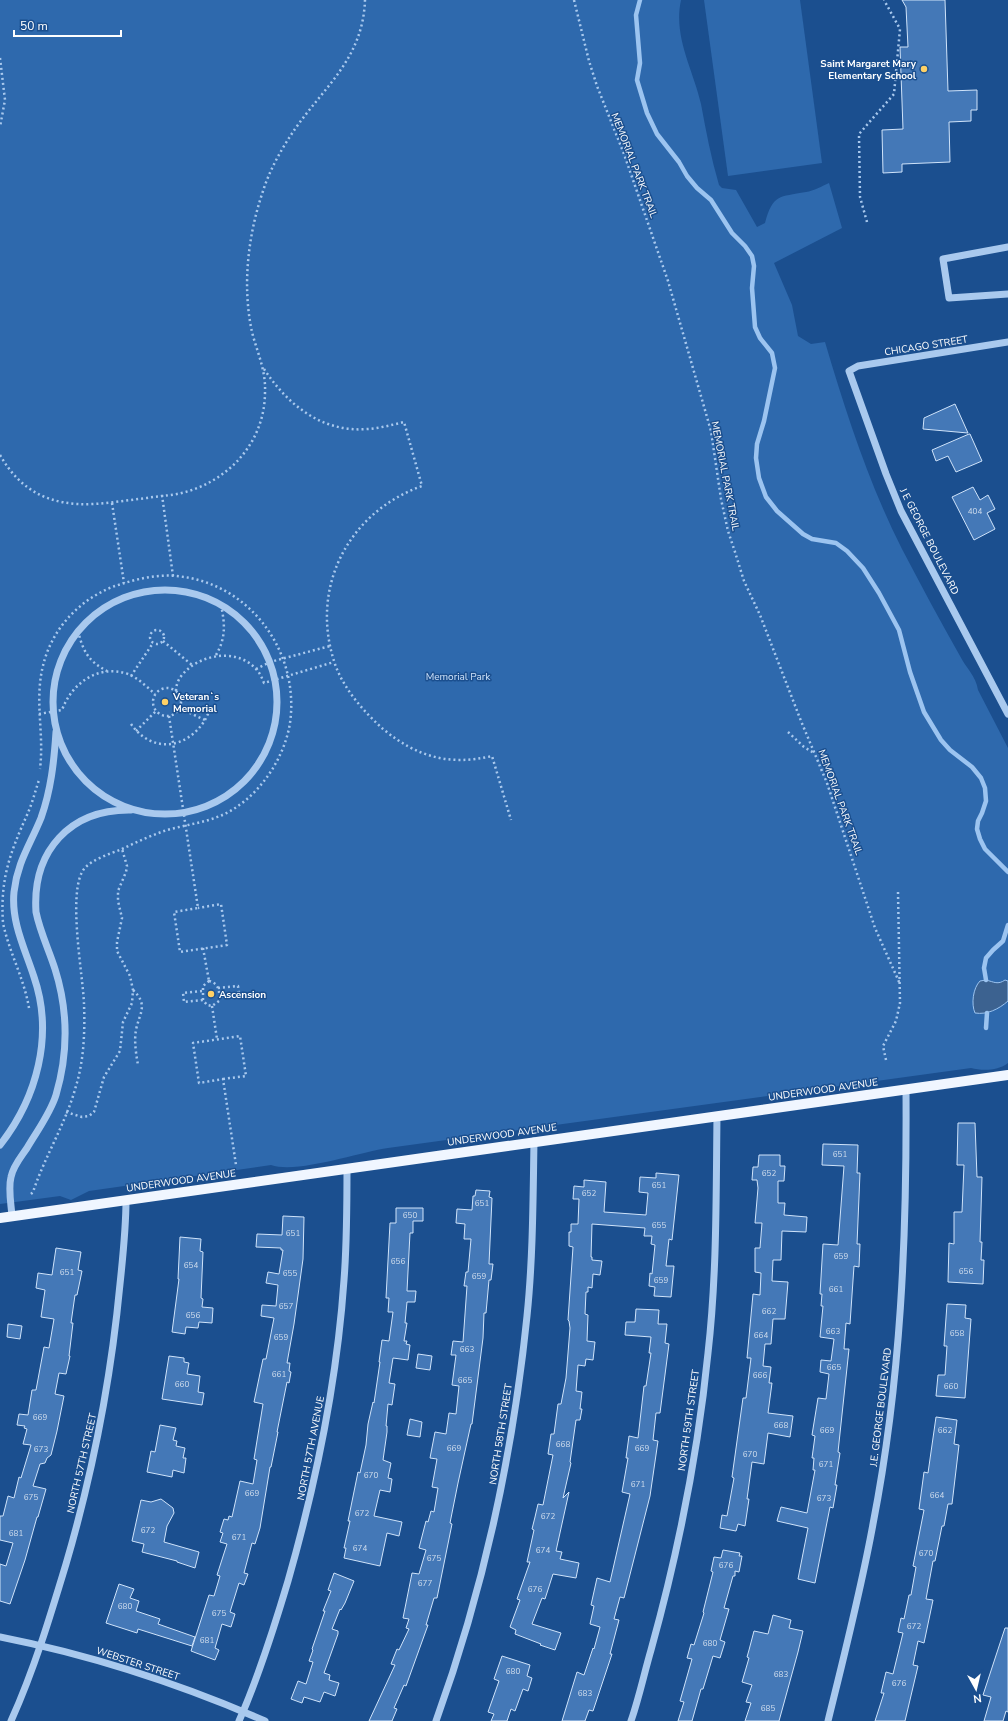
<svg xmlns="http://www.w3.org/2000/svg" width="1008" height="1721" font-family="'Nunito Sans',sans-serif">
  <rect width="100%" height="100%" fill="#1b4f8f"/>
  <g fill="#2e69ad">
    <path d="M0,0H681C673,37 693,69 701,104C706,131 711,158 719,185L722,188L736,190L757,227L765,223C773,194 779,197 806,192C814,191 822,186 829,183L842,228L774,263L792,305L798,336L811,344L825,342C846,413 869,484 902,549C921,585 940,621 960,656C966,668 976,676 978,690L1008,748V1063C998,1071 982,1071 971,1068L388,1148C359,1152 298,1174 271,1165L89,1191L71,1200L60,1196L0,1204Z"/>
    <polygon points="704,0 800,0 822,163 728,176"/>
  </g>
  <path fill="#3c6290" stroke="#9cc4f0" d="M986,980C994,982 998,985 1005,980L1008,981V1001C999,1009 987,1015 975,1013C971,1004 973,988 980,981Z"/>
  <g fill="none" stroke-linecap="round" stroke-linejoin="round">
    <g stroke="#9cc4f0" stroke-width="4.5">
      <polyline points="640,0 636,15 640,63 637,80 647,113 657,134 679,162 687,176 697,188 711,200 732,233 745,246 752,256 754,266 752,288 755,327 760,338 772,353 775,368 764,421 757,444 756,458 759,478 766,497 777,511 803,534 812,539 836,543 847,551 863,568 879,593 899,630 910,672 924,712 941,740 950,750 972,767 981,778 985,788 986,801 982,813 978,821 977,829 980,839 985,849 1008,872"/>
      <polyline points="986,980 984,968 986,958 993,950 1003,941 1008,925"/>
      <polyline points="986,1028 987,1013"/>
    </g>
  </g>
  <g fill="#4478b7" stroke="#cfe3fa">
    <polygon points="902,0 945,0 948,91 977,90 977,110 971,110 971,121 949,122 950,162 902,164 902,172 883,173 882,130 903,129 900,47 908,47 906,7"/>
    <polygon points="955,404 968,433 923,429 924,418"/>
    <polygon points="969,434 970,434 982,461 956,472 948,456 936,461 932,450"/>
    <polygon points="973,487 980,500 988,495 995,509 987,513 995,529 974,540 952,497"/>
    <polygon points="958,1123 975,1123 977,1177 982,1177 980,1242 982,1242 981,1260 984,1260 983,1284 948,1282 949,1243 954,1244 954,1212 962,1212 964,1165 957,1165"/>
    <polygon points="823,1144 858,1145 857,1173 860,1173 857,1244 860,1244 859,1267 854,1266 850,1324 846,1323 844,1349 849,1349 838,1452 840,1453 835,1485 837,1485 833,1508 830,1507 815,1583 798,1579 808,1528 777,1521 781,1507 807,1513 815,1470 813,1470 814,1458 812,1458 815,1436 812,1435 818,1398 826,1399 829,1374 820,1372 821,1360 831,1361 834,1339 820,1337 823,1306 821,1306 822,1294 820,1294 823,1244 838,1245 844,1166 822,1165"/>
    <polygon points="759,1155 780,1155 780,1166 785,1166 784,1181 778,1181 778,1203 785,1203 784,1215 807,1217 806,1232 782,1231 781,1260 773,1260 772,1281 788,1282 785,1319 773,1319 771,1344 765,1344 763,1366 771,1367 769,1383 772,1383 768,1413 793,1416 790,1437 768,1433 764,1464 752,1462 747,1499 749,1499 745,1526 738,1524 736,1531 720,1528 722,1515 727,1516 734,1478 732,1477 743,1398 746,1398 751,1358 747,1358 753,1294 760,1295 761,1273 755,1272 755,1248 760,1248 762,1223 755,1223 758,1188 757,1180 752,1180 753,1167 758,1167"/>
    <polygon points="656,1173 679,1175 672,1240 669,1239 666,1266 674,1266 671,1297 654,1296 655,1287 649,1286 650,1273 652,1274 655,1245 651,1244 652,1236 644,1236 645,1228 592,1224 591,1257 592,1257 592,1260 602,1261 600,1275 593,1274 592,1288 588,1287 588,1292 586,1292 585,1314 588,1315 587,1341 595,1342 593,1360 586,1359 585,1366 578,1365 576,1391 582,1392 580,1409 582,1409 580,1420 576,1420 570,1462 571,1463 563,1498 569,1492 556,1551 562,1552 560,1559 579,1563 576,1578 553,1574 545,1599 542,1598 532,1624 561,1633 555,1650 540,1645 541,1644 515,1634 516,1630 510,1627 520,1600 517,1599 530,1562 527,1562 534,1530 532,1529 535,1517 538,1504 543,1505 553,1455 548,1454 551,1434 554,1434 558,1404 561,1404 566,1378 570,1328 569,1321 568,1320 573,1247 569,1246 569,1232 571,1232 571,1224 578,1224 579,1199 573,1199 574,1186 584,1187 584,1180 606,1182 604,1212 646,1215 648,1193 639,1192 640,1177 656,1178"/>
    <polygon points="476,1190 490,1191 489,1197 492,1198 489,1264 493,1264 491,1280 489,1280 486,1313 484,1313 483,1338 472,1424 471,1424 458,1483 450,1523 452,1524 437,1598 434,1598 426,1625 428,1625 406,1686 404,1685 394,1708 397,1709 392,1721 369,1721 395,1665 391,1664 397,1649 399,1650 409,1629 406,1628 409,1619 403,1618 412,1573 419,1574 426,1550 419,1548 426,1521 428,1522 431,1511 434,1512 438,1488 432,1487 437,1459 430,1458 435,1432 446,1434 449,1413 456,1414 459,1386 452,1385 456,1355 451,1355 453,1341 463,1342 467,1286 464,1286 466,1272 468,1272 471,1239 464,1239 465,1224 456,1223 457,1209 472,1210 473,1196 475,1196"/>
    <polygon points="396,1208 423,1208 423,1221 413,1221 413,1233 410,1233 407,1291 416,1291 415,1302 407,1302 405,1323 407,1323 404,1341 407,1341 406,1344 410,1345 408,1360 393,1358 389,1383 395,1384 392,1405 388,1404 386,1426 387,1426 387,1432 383,1460 391,1463 388,1478 392,1479 390,1492 380,1490 374,1516 402,1522 399,1536 387,1533 380,1566 344,1558 346,1548 344,1548 350,1521 348,1521 358,1472 360,1473 366,1445 368,1424 373,1402 374,1403 380,1362 379,1362 382,1340 389,1341 393,1312 388,1312 389,1298 386,1298 390,1223 396,1223"/>
    <polygon points="283,1216 304,1217 303,1259 294,1324 287,1363 290,1363 289,1371 291,1372 289,1383 287,1382 277,1432 278,1432 271,1467 270,1467 260,1528 255,1544 252,1543 244,1573 248,1574 244,1585 239,1583 230,1612 235,1614 231,1627 222,1624 215,1648 219,1650 215,1660 191,1651 209,1595 214,1596 220,1576 217,1575 227,1544 220,1542 223,1533 220,1532 224,1519 228,1520 229,1516 232,1517 240,1481 253,1484 257,1460 254,1459 263,1404 254,1402 263,1359 266,1359 274,1318 261,1316 262,1305 276,1306 278,1285 266,1283 268,1272 279,1274 283,1250 281,1250 281,1248 256,1247 257,1234 282,1235"/>
    <polygon points="180,1237 201,1239 200,1251 203,1252 201,1298 203,1299 202,1307 213,1308 212,1323 199,1322 198,1328 186,1327 185,1334 172,1332 179,1279 178,1279"/>
    <polygon points="56,1248 81,1252 78,1270 82,1271 77,1295 75,1295 71,1323 73,1323 69,1356 70,1356 66,1374 59,1373 55,1394 64,1396 57,1431 51,1455 47,1458 45,1463 40,1464 33,1486 46,1489 38,1517 37,1517 25,1560 10,1604 0,1601 0,1564 6,1566 13,1543 0,1540 0,1516 3,1516 8,1496 14,1498 19,1477 21,1478 31,1445 23,1444 27,1429 24,1428 25,1426 17,1425 19,1414 28,1415 32,1390 36,1390 44,1347 49,1348 54,1319 41,1317 45,1290 36,1288 38,1273 52,1275"/>
    <polygon points="947,1304 966,1305 965,1318 971,1319 965,1398 936,1396 938,1375 945,1375 947,1346 944,1346"/>
    <polygon points="636,1309 659,1310 658,1324 667,1324 665,1343 669,1344 660,1413 656,1413 653,1440 658,1441 650,1496 624,1598 620,1597 614,1619 619,1620 610,1654 612,1654 593,1711 589,1710 585,1721 562,1721 577,1672 584,1675 593,1648 594,1649 600,1627 590,1624 594,1606 591,1605 597,1578 610,1582 630,1494 622,1492 628,1458 626,1458 629,1436 638,1438 644,1386 646,1386 651,1353 649,1353 651,1337 625,1335 626,1322 635,1322"/>
    <polygon points="8,1324 22,1326 20,1339 7,1337"/>
    <polygon points="418,1354 432,1356 430,1370 416,1368"/>
    <polygon points="169,1356 184,1358 184,1362 189,1363 187,1374 200,1376 198,1392 204,1393 202,1405 162,1399"/>
    <polygon points="936,1417 957,1420 954,1444 959,1445 952,1504 948,1504 944,1526 942,1526 935,1561 933,1561 926,1599 933,1600 924,1643 918,1641 913,1665 918,1666 905,1721 875,1721 884,1693 881,1693 886,1672 893,1674 903,1633 898,1632 901,1618 904,1619 909,1595 911,1595 916,1567 913,1566 924,1510 919,1509 924,1472 928,1473"/>
    <polygon points="410,1419 422,1422 420,1437 407,1435"/>
    <polygon points="160,1425 176,1428 173,1440 177,1441 176,1446 185,1448 183,1458 186,1458 184,1473 173,1470 172,1477 147,1472 151,1451 155,1452"/>
    <polygon points="161,1499 173,1508 174,1513 167,1526 164,1542 199,1552 195,1568 177,1562 177,1561 142,1552 144,1544 132,1541 141,1500 151,1502"/>
    <polygon points="723,1550 740,1553 739,1556 742,1556 739,1572 735,1571 735,1576 733,1576 724,1608 729,1609 720,1640 725,1642 720,1658 713,1656 703,1689 701,1689 692,1721 678,1721 684,1702 680,1701 692,1659 687,1658 691,1644 694,1645 704,1613 703,1612 713,1572 711,1571 714,1557 721,1558"/>
    <polygon points="334,1573 354,1581 345,1603 341,1610 340,1609 332,1629 338,1631 338,1634 324,1673 330,1675 329,1680 339,1683 335,1696 324,1692 320,1702 304,1697 302,1703 291,1699 298,1681 306,1684 313,1662 309,1661 313,1650 312,1649 325,1611 323,1611 331,1591 328,1590"/>
    <polygon points="119,1584 134,1589 130,1598 139,1601 136,1611 160,1619 158,1624 195,1637 192,1646 138,1629 137,1633 106,1623"/>
    <polygon points="773,1615 791,1620 789,1628 803,1631 798,1652 779,1721 745,1721 751,1703 746,1702 752,1685 742,1682 749,1658 747,1657 749,1650 754,1631 768,1634"/>
    <polygon points="1005,1628 1008,1628 1008,1712 1006,1711 1003,1721 984,1721 991,1697 983,1695"/>
    <polygon points="502,1656 530,1665 527,1676 532,1678 528,1691 523,1689 515,1711 511,1709 507,1721 491,1721 494,1714 488,1712 499,1681 494,1679"/>
  </g>
  <g fill="none" stroke-linecap="round" stroke-linejoin="round">
    <g stroke="#a9c9ee" stroke-width="2.5" stroke-dasharray="2 3" stroke-linecap="butt">
      <polyline points="574,0 589,61 597,86 624,154 668,281 711,431 721,499 728,531 735,552 744,581 760,615 801,721 827,783 875,928 900,984"/>
      <polyline points="0,58 5,100 0,127"/>
      <polyline points="867,222 860,197 859,134 894,94 900,29 884,0"/>
      <path d="M264,369C288,405 322,433 368,429C380,428 392,425 404,422L422,486C349,512 310,586 334,661C342,687 363,711 383,729C417,757 449,766 492,756L511,820"/>
      <path d="M0,455C21,492 51,506 93,504C111,503 129,500 147,498C157,496 167,496 177,494C227,484 265,443 265,392C266,370 257,352 252,332C242,286 248,235 263,191C270,169 282,148 295,129C325,86 363,58 365,0"/>
      <polyline points="162,495 173,576"/>
      <polyline points="112,503 124,583"/>
      <circle cx="157" cy="637" r="7"/>
      <path d="M78,631C83,651 88,661 107,671"/>
      <polyline points="163,641 192,665"/>
      <path d="M216,655C226,638 225,624 221,605"/>
      <polyline points="256,669 270,662 330,646"/>
      <polyline points="131,676 153,643"/>
      <circle cx="167" cy="702" r="14"/>
      <path d="M176,691C176,681 182,674 189,668C208,653 239,650 256,669C260,673 262,678 264,683L334,662"/>
      <path d="M39,714L62,710C72,683 98,664 128,674C138,678 147,687 155,694"/>
      <polyline points="169,716 198,908 174,912 180,952 227,945 221,904 198,908"/>
      <polyline points="205,720 209,712"/>
      <path d="M131,724C152,754 187,749 205,720L179,708"/>
      <polyline points="136,731 156,711"/>
      <polyline points="788,732 804,747 814,753"/>
      <polyline points="203,948 209,981"/>
      <path d="M209,981C219,983 220,992 219,1001L212,1006L207,1005L203,1000V986Z"/>
      <polyline points="218,988 238,986 239,994 220,997"/>
      <path d="M133,990C149,1005 139,1014 136,1030C134,1041 136,1054 138,1065"/>
      <polyline points="202,991 183,993 184,1002 203,1000"/>
      <polyline points="212,1006 217,1039"/>
      <path d="M29,1008C24,978 9,952 3,923C0,879 10,853 27,815C32,804 35,792 39,780"/>
      <polyline points="886,1060 883,1046 896,1021 900,1003 898,892"/>
      <polyline points="223,1079 246,1076 240,1036 193,1043 199,1083 223,1079 236,1165"/>
      <polyline points="66,1112 82,1117 89,1116 94,1112 104,1077 120,1051 123,1022 132,1003 133,990 130,976 117,951 117,942 122,918 118,901 118,891 126,872 127,866 122,849"/>
      <path d="M31,1194L33,1192C45,1156 66,1123 76,1086C84,1060 85,1031 84,1004C83,975 67,891 84,869C92,859 110,854 122,849C137,842 152,835 167,830C185,825 203,823 220,816C256,801 284,761 290,723C300,651 249,582 176,576C154,574 133,580 112,587C83,599 60,621 48,650C31,693 45,727 40,769"/>
    </g>
    <g stroke="#a9c9ee" stroke-width="7">
      <polyline points="1008,247 943,259 949,298 1008,294"/>
      <polyline points="1008,342 858,366 849,371 886,474 901,511 1008,714"/>
      <circle cx="165" cy="702" r="112"/>
      <path d="M0,1145C37,1098 54,1035 34,977C25,949 11,922 14,892C17,863 30,845 41,818C51,790 54,762 56,732"/>
      <path d="M12,1216C11,1203 8,1189 11,1177C13,1166 21,1157 27,1148C37,1131 50,1114 56,1095C68,1054 68,1010 55,969C49,950 40,932 36,912C32,851 70,809 131,810"/>
      <path d="M0,1637C91,1655 180,1684 265,1721"/>
      <path d="M11,1721C34,1670 50,1617 66,1564C93,1472 111,1379 120,1284C123,1256 126,1228 126,1200"/>
      <path d="M239,1721C259,1676 274,1628 288,1581C316,1483 337,1382 344,1280C347,1242 347,1205 347,1168"/>
      <path d="M436,1721C483,1591 513,1453 527,1316C533,1258 533,1199 534,1141"/>
      <path d="M631,1721C639,1698 644,1674 651,1650C678,1553 698,1453 708,1353C717,1274 716,1195 717,1116"/>
      <path d="M828,1721C844,1656 861,1590 873,1524C901,1381 907,1235 906,1090"/>
    </g>
    <polyline stroke="#f0f6ff" stroke-width="10" points="0,1218 1008,1075"/>
  </g>
  <g fill="#ffd166" stroke="#1b4f8f" stroke-width="1.5">
    <circle cx="924" cy="69" r="4"/>
    <circle cx="165" cy="702" r="4"/>
    <circle cx="211" cy="994" r="4"/>
  </g>
  <g text-anchor="middle" stroke-width="3" stroke-linejoin="round" paint-order="stroke">
    <g font-size="8" fill="#d0dded">
      <text x="975" y="514">404</text>
      <text x="840" y="1157">651</text>
      <text x="769" y="1176">652</text>
      <text x="659" y="1188">651</text>
      <text x="589" y="1196">652</text>
      <text x="482" y="1206">651</text>
      <text x="410" y="1218">650</text>
      <text x="659" y="1228">655</text>
      <text x="293" y="1236">651</text>
      <text x="841" y="1259">659</text>
      <text x="398" y="1264">656</text>
      <text x="191" y="1268">654</text>
      <text x="966" y="1274">656</text>
      <text x="67" y="1275">651</text>
      <text x="290" y="1276">655</text>
      <text x="479" y="1279">659</text>
      <text x="661" y="1283">659</text>
      <text x="836" y="1292">661</text>
      <text x="286" y="1309">657</text>
      <text x="769" y="1314">662</text>
      <text x="193" y="1318">656</text>
      <text x="833" y="1334">663</text>
      <text x="957" y="1336">658</text>
      <text x="761" y="1338">664</text>
      <text x="281" y="1340">659</text>
      <text x="467" y="1352">663</text>
      <text x="834" y="1370">665</text>
      <text x="279" y="1377">661</text>
      <text x="760" y="1378">666</text>
      <text x="465" y="1383">665</text>
      <text x="182" y="1387">660</text>
      <text x="951" y="1389">660</text>
      <text x="40" y="1420">669</text>
      <text x="781" y="1428">668</text>
      <text x="827" y="1433">669</text>
      <text x="945" y="1433">662</text>
      <text x="563" y="1447">668</text>
      <text x="454" y="1451">669</text>
      <text x="642" y="1451">669</text>
      <text x="41" y="1452">673</text>
      <text x="750" y="1457">670</text>
      <text x="826" y="1467">671</text>
      <text x="371" y="1478">670</text>
      <text x="638" y="1487">671</text>
      <text x="252" y="1496">669</text>
      <text x="937" y="1498">664</text>
      <text x="31" y="1500">675</text>
      <text x="824" y="1501">673</text>
      <text x="362" y="1516">672</text>
      <text x="548" y="1519">672</text>
      <text x="148" y="1533">672</text>
      <text x="16" y="1536">681</text>
      <text x="239" y="1540">671</text>
      <text x="360" y="1551">674</text>
      <text x="543" y="1553">674</text>
      <text x="926" y="1556">670</text>
      <text x="434" y="1561">675</text>
      <text x="726" y="1568">676</text>
      <text x="425" y="1586">677</text>
      <text x="535" y="1592">676</text>
      <text x="125" y="1609">680</text>
      <text x="219" y="1616">675</text>
      <text x="914" y="1629">672</text>
      <text x="207" y="1643">681</text>
      <text x="710" y="1646">680</text>
      <text x="513" y="1674">680</text>
      <text x="781" y="1677">683</text>
      <text x="899" y="1686">676</text>
      <text x="585" y="1696">683</text>
      <text x="768" y="1711">685</text>
    </g>
    <g font-size="10" font-weight="bold" fill="#fff" stroke="#1b4f8f" text-anchor="start">
      <text x="916" y="67" text-anchor="end">Saint Margaret Mary<tspan x="916" dy="12">Elementary School</tspan></text>
      <text x="173" y="700">Veteranʻs<tspan x="173" dy="12">Memorial</tspan></text>
      <text x="219" y="998">Ascension</text>
    </g>
    <g font-size="10" fill="#fff" stroke="#1b4f8f">
      <text transform="translate(635 165) rotate(69)" y="4">MEMORIAL PARK TRAIL</text>
      <text transform="translate(926 345) rotate(-9)" y="4">CHICAGO STREET</text>
      <text transform="translate(726 476) rotate(79)" y="4">MEMORIAL PARK TRAIL</text>
      <text transform="translate(930 541) rotate(63)" y="4">J E GEORGE BOULEVARD</text>
      <text transform="translate(841 802) rotate(70)" y="4">MEMORIAL PARK TRAIL</text>
      <text transform="translate(823 1089) rotate(-8)" y="4">UNDERWOOD AVENUE</text>
      <text transform="translate(502 1134) rotate(-8)" y="4">UNDERWOOD AVENUE</text>
      <text transform="translate(181 1180) rotate(-8)" y="4">UNDERWOOD AVENUE</text>
      <text transform="translate(880 1407) rotate(-83)" y="4">J.E. GEORGE BOULEVARD</text>
      <text transform="translate(688 1420) rotate(-82)" y="4">NORTH 59TH STREET</text>
      <text transform="translate(500 1434) rotate(-81)" y="4">NORTH 58TH STREET</text>
      <text transform="translate(310 1448) rotate(-79)" y="4">NORTH 57TH AVENUE</text>
      <text transform="translate(81 1463) rotate(-77)" y="4">NORTH 57TH STREET</text>
      <text transform="translate(138 1663) rotate(18)" y="4">WEBSTER STREET</text>
    </g>
    <g font-size="10" fill="#cfe3fa" stroke="#1b4f8f">
      <text x="458" y="680">Memorial Park</text>
    </g>
  </g>
  <g transform="translate(976 1689) rotate(172)" stroke="#1b4f8f" stroke-width="3" paint-order="stroke">
  <path d="M0-3L7 15L0 10L-7 15Z" fill="#ffffff"/>
  <text y="-6" font-size="11" font-weight="bold" text-anchor="middle" fill="#ffffff">N</text>
  </g>
  <path d="M14 30v6h107v-6" fill="none" stroke="#ffffff" stroke-width="2"/>
  <text x="20" y="30" font-size="12" fill="#ffffff" stroke="#1b4f8f" stroke-width="3" paint-order="stroke">50 m</text>
</svg>
